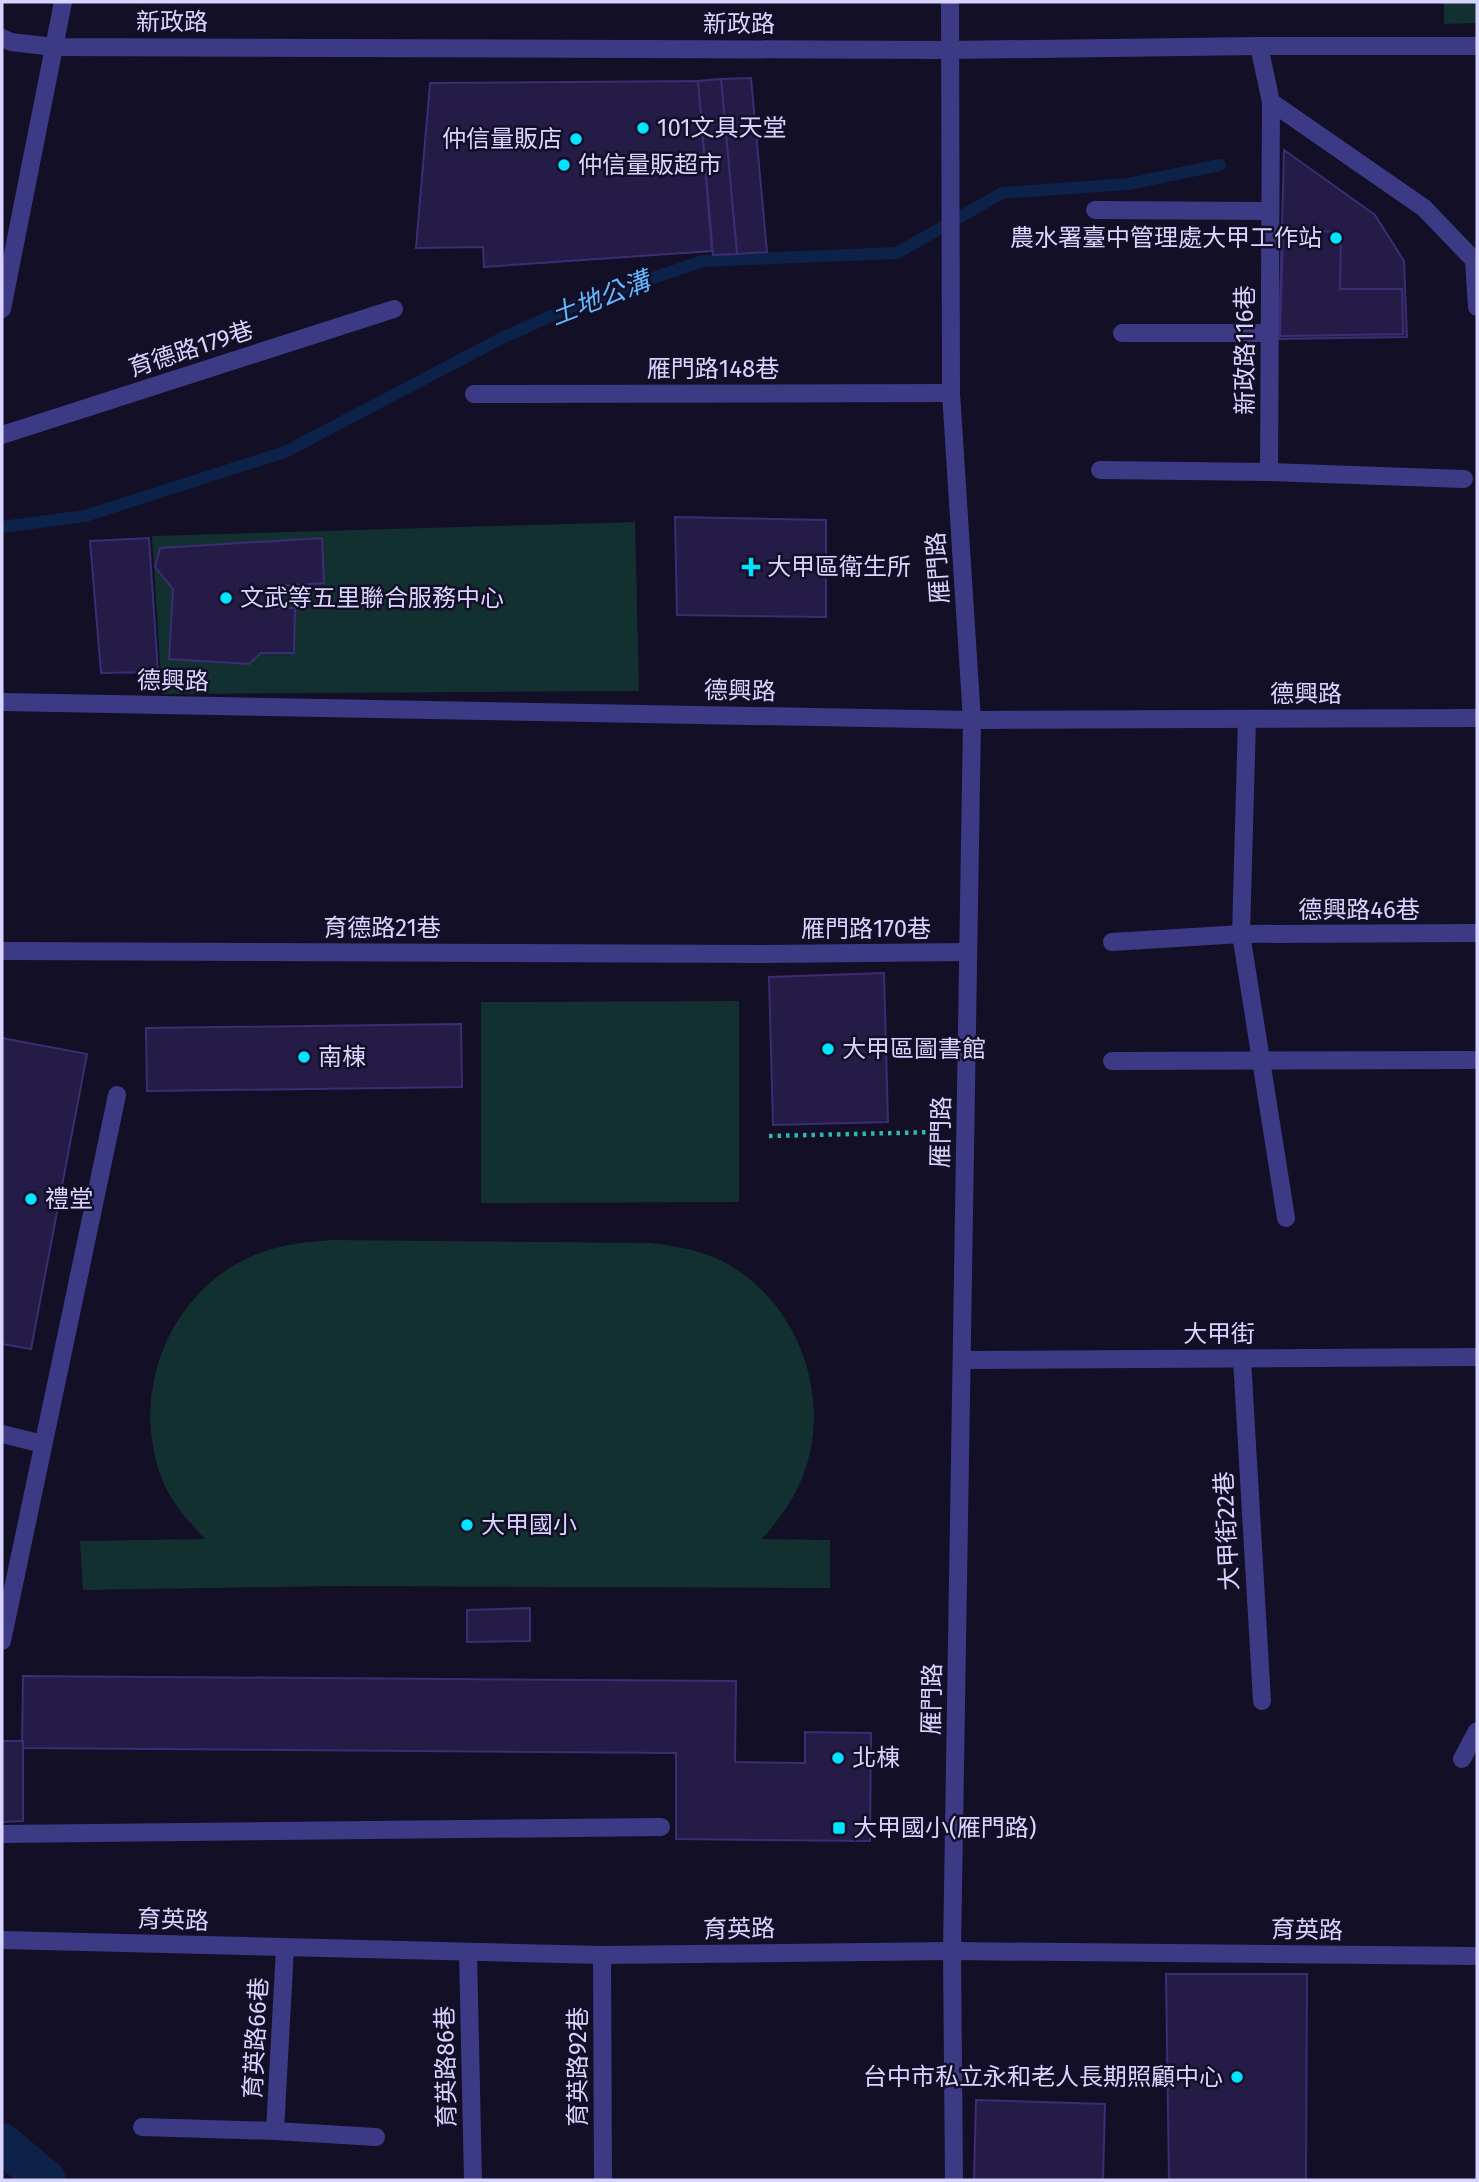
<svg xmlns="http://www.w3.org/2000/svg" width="1479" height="2182" font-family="'Fira Sans','Noto Sans TC',sans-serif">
  <rect width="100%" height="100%" fill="#130f26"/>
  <g fill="#12302f">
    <polygon points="1444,2 1477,2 1477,23 1444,24"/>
    <polygon points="635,522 639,691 162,694 152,536"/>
    <polygon points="739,1001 739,1202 481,1203 481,1002"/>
    <path d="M333,1240L650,1243C679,1246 706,1251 731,1266C798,1306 830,1394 806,1467C797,1496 781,1517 762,1539L830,1540V1588L342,1586L83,1590L80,1541L205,1539C186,1519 169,1500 160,1474C131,1390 169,1294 250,1257C276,1245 304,1242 333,1240Z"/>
  </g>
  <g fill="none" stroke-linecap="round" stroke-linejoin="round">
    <polyline stroke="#0c2248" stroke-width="12" points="2,527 85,516 285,452 502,338 580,303 703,261 897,253 1002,193 1128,184 1220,165"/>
    <polyline stroke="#0c2248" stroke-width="40" points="2,2143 46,2180"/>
  </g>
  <g fill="#241b47" stroke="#3b2d73" stroke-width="2">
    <polygon points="751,78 767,252 737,254 721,79"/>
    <polygon points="721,79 737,254 713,255 698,81"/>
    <polygon points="698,81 712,251 484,267 483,247 416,248 430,83"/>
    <polygon points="1284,150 1375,215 1404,261 1407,337 1279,339"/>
    <polygon points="1283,230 1341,232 1340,289 1402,289 1403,334 1280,336"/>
    <polygon points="675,517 826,520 826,617 677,615"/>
    <polygon points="149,538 158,672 101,673 90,541"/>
    <polygon points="322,538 324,583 279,586 280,608 295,608 294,653 261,653 249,664 169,659 173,589 155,567 160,548"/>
    <polygon points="884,973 888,1122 773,1125 769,977"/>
    <polygon points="461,1024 462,1087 147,1091 146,1028"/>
    <polygon points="2,1038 87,1054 31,1349 2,1344"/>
    <polygon points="530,1608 530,1641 467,1642 467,1610"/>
    <polygon points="23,1676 736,1681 735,1762 805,1763 805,1732 871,1733 870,1841 676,1839 676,1753 22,1748"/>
    <polygon points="2,1741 23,1741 23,1821 2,1822"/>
    <polygon points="1166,1974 1307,1974 1306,2180 1169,2180"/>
    <polygon points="976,2100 1105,2104 1103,2180 974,2180"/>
  </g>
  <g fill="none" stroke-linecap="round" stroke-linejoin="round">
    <polyline stroke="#2fb8b0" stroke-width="4.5" stroke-dasharray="3.5 5" stroke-linecap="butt" points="769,1136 937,1132"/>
    <g stroke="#3d3a85" stroke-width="18">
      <polyline points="1259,46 1271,102 1424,208 1474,260 1477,307"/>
      <polyline points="1095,210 1269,211"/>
      <polyline points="1122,333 1269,333"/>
      <polyline points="474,394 951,393"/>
      <polyline points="2,435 394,309"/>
      <polyline points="1100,470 1269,472 1464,479"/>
      <polyline points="1269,472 1271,102"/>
      <polyline points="1247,719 1241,934 1286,1218"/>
      <polyline points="1112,942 1241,934 1477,933"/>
      <polyline points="2,951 763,954 968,952"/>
      <polyline points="1112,1061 1477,1060"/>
      <polyline points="1242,1359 1262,1701"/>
      <polyline points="2,1434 43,1444"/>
      <polyline points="2,1641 117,1095"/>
      <polyline points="1462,1759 1477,1731"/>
      <polyline points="2,1834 661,1827"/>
      <polyline points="285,1948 275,2131 376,2137"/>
      <polyline points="468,1952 473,2180"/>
      <polyline points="602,1955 603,2180"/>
      <polyline points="142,2127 275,2131"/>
    </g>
    <g stroke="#3d3a85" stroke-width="18">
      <polyline points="950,2 951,393 972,720 952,1951 954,2180"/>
      <polyline points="2,38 11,42 54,47 949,50 1259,46 1477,46"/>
      <polyline points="2,309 63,2"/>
      <polyline points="2,702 972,720 1477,718"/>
      <polyline points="962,1360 1477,1357"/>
      <polyline points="2,1940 602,1955 952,1951 1477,1956"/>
    </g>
  </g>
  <g fill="#00e5ff" stroke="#130f26" stroke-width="2.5">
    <circle cx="643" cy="128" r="7"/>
    <circle cx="576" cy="139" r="7"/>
    <circle cx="564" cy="165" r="7"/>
    <circle cx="1336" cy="238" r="7"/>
    <path d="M747.5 556.5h7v7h7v7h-7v7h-7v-7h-7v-7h7z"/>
    <circle cx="226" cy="598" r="7"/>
    <circle cx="828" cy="1049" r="7"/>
    <circle cx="304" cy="1057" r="7"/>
    <circle cx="31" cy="1199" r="7"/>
    <circle cx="467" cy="1525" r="7"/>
    <circle cx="838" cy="1758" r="7"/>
    <rect x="832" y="1821" width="14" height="14" rx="3.5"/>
    <circle cx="1237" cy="2077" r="7"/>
  </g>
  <g text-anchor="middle" stroke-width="5" stroke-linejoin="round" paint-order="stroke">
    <g font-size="24" fill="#d9d4ff" stroke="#130f26">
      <text x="172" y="30">新政路</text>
      <text x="739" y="32">新政路</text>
      <text transform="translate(191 349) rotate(-18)" y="8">育德路179巷</text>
      <text transform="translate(1245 350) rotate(-90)" y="8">新政路116巷</text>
      <text x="713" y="377">雁門路148巷</text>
      <text transform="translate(938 568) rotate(-94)" y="8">雁門路</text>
      <text transform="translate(173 681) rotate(1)" y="8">德興路</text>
      <text transform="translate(740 691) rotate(1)" y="8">德興路</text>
      <text x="1306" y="702">德興路</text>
      <text x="1359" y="918">德興路46巷</text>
      <text x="382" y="936">育德路21巷</text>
      <text x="866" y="937">雁門路170巷</text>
      <text transform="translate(941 1132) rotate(-89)" y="8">雁門路</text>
      <text x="1219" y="1342">大甲街</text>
      <text transform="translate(1227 1531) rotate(-93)" y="8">大甲街22巷</text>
      <text transform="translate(932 1699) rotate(-89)" y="8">雁門路</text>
      <text transform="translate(173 1920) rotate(2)" y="8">育英路</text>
      <text transform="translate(739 1929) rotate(-1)" y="8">育英路</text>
      <text transform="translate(1307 1930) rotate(1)" y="8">育英路</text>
      <text transform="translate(256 2038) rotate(-87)" y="8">育英路66巷</text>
      <text transform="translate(446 2067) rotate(-91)" y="8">育英路86巷</text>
      <text transform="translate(578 2067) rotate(-90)" y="8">育英路92巷</text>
    </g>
    <g font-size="24" fill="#d9d4ff" stroke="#130f26" text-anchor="start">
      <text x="657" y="136">101文具天堂</text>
      <text x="562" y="147" text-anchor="end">仲信量販店</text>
      <text x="578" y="173">仲信量販超市</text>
      <text x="1322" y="246" text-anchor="end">農水署臺中管理處大甲工作站</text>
      <text x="767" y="575">大甲區衛生所</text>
      <text x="240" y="606">文武等五里聯合服務中心</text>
      <text x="842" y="1057">大甲區圖書館</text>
      <text x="318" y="1065">南棟</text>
      <text x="45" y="1207">禮堂</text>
      <text x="481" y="1533">大甲國小</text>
      <text x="852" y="1766">北棟</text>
      <text x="853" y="1836">大甲國小(雁門路)</text>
      <text x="1223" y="2085" text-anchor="end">台中市私立永和老人長期照顧中心</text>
    </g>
    <g font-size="26" font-style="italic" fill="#62b6ff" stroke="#130f26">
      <text transform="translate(600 298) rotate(-21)" y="9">土地公溝</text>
    </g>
  </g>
  <rect width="1479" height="2182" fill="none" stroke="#d9d4ff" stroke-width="7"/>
</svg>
